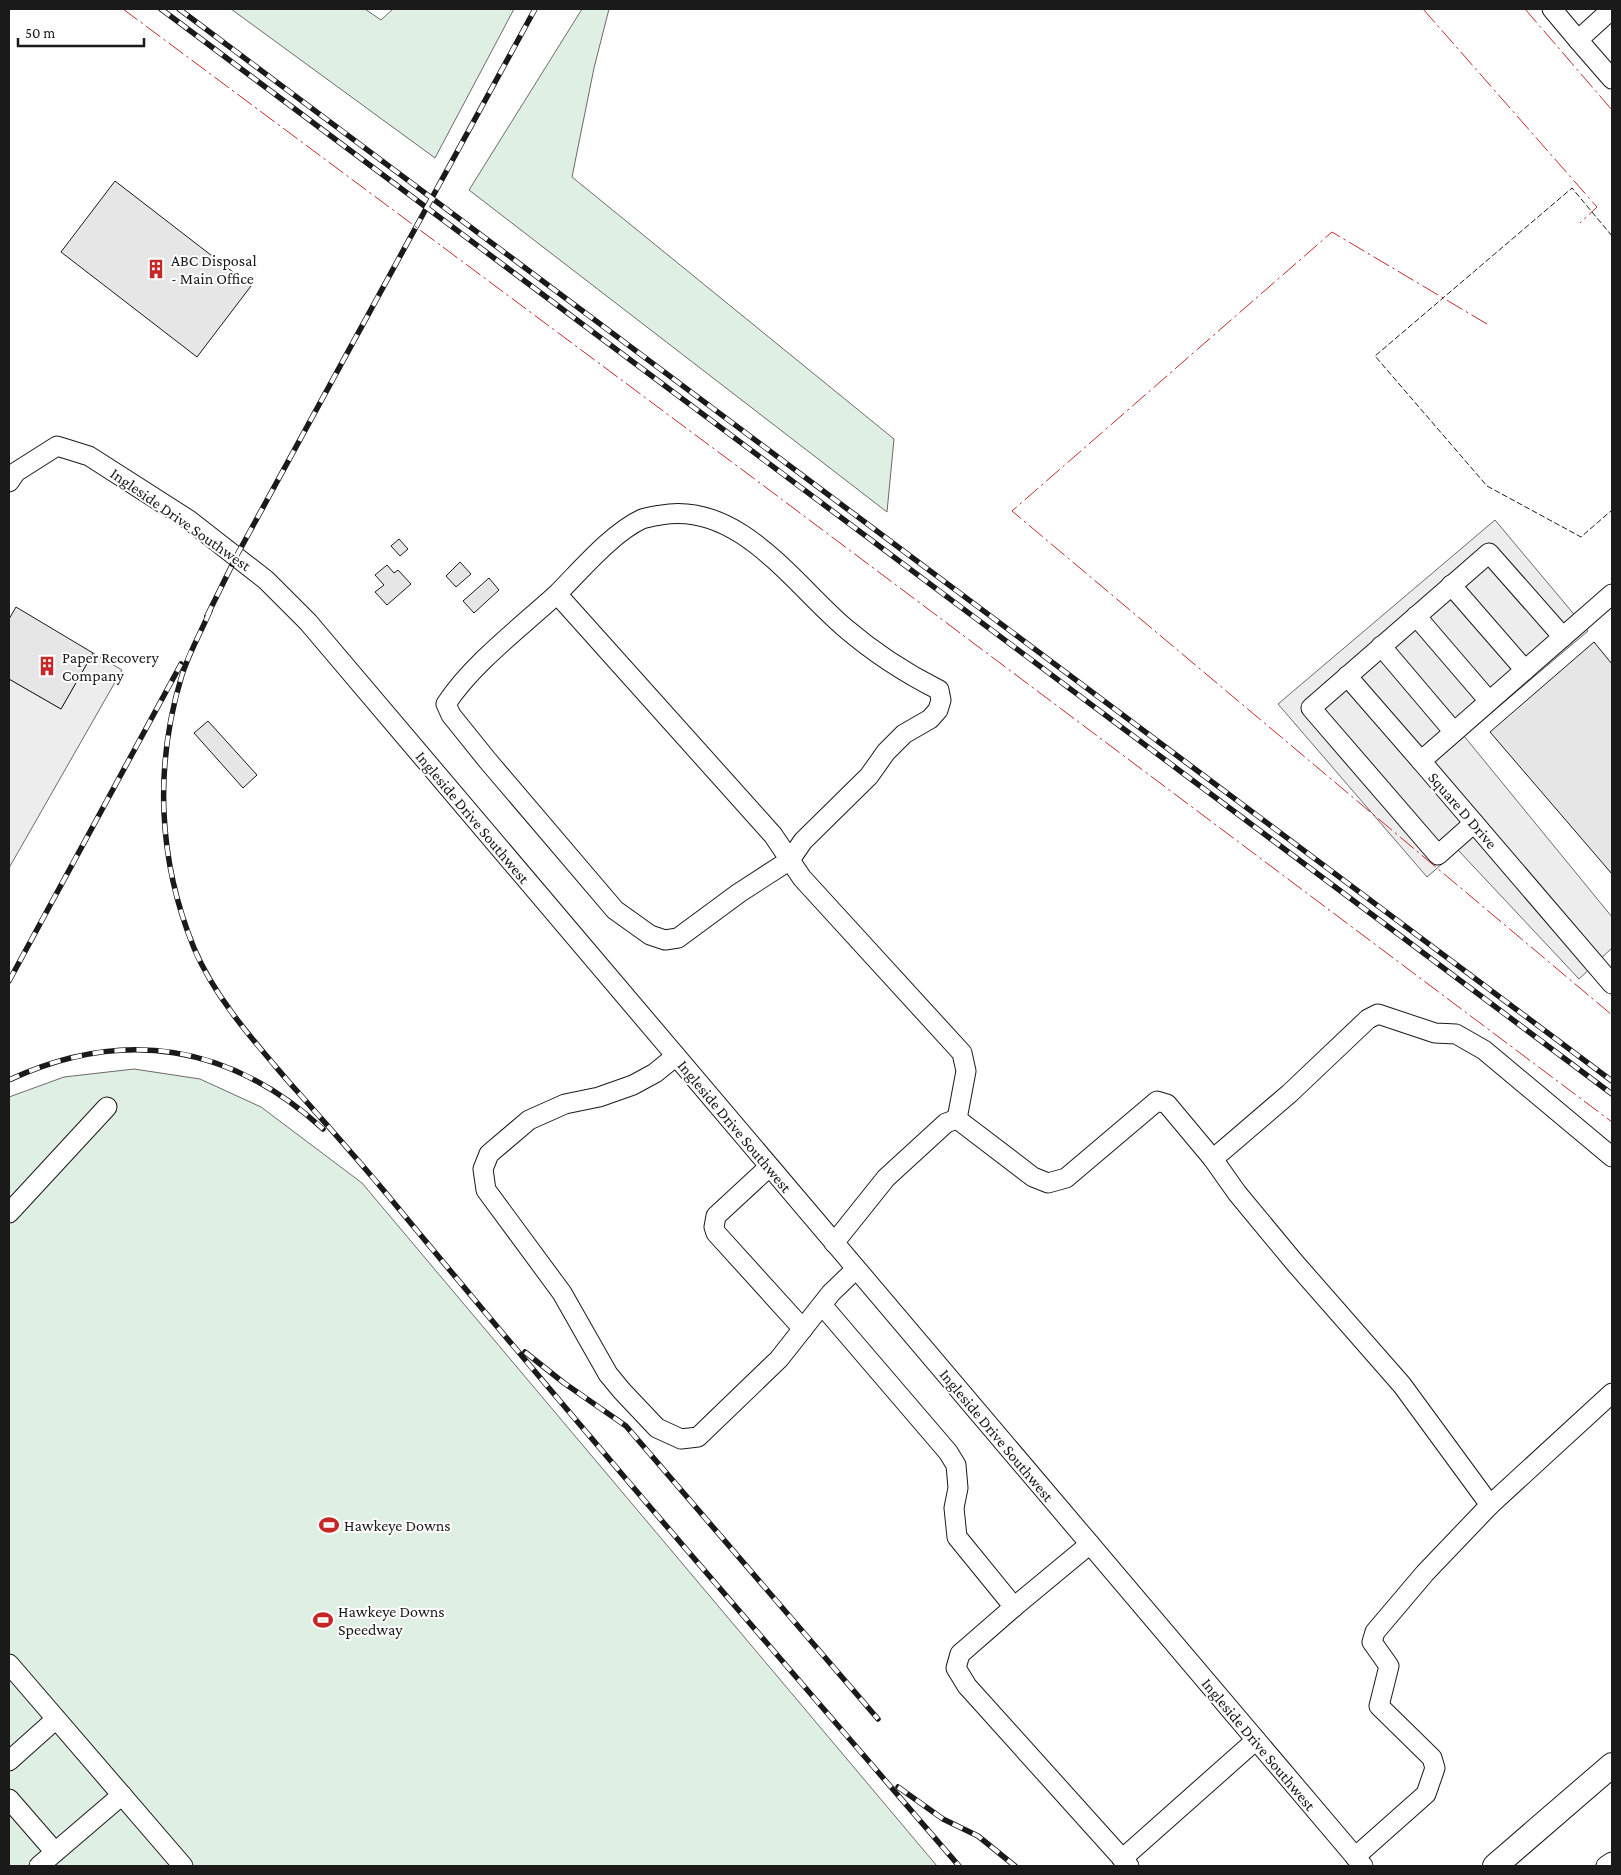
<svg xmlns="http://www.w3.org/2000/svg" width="1621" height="1875" font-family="'Crimson Pro',serif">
  <rect width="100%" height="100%" fill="#fff"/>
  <g fill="#e0efe3" stroke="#6a6a6a">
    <polygon points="231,9 365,9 381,20 393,9 514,9 435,158"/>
    <polygon points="582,9 609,9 594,68 572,177 894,439 887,512 469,190"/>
    <polygon points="134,1069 200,1079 261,1107 362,1183 937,1866 9,1866 9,1097 64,1077"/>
  </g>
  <g fill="#ededed" stroke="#6a6a6a">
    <polygon points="1495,520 1588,631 1464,736 1612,917 1612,948 1579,979 1458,850 1427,877 1278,704"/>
    <polygon points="93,653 122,670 9,868 9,679 61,709"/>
  </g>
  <g fill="#e6e6e6" stroke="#1a1a1a">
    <polygon points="115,181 251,286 197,357 61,252"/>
    <polygon points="399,539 408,549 400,556 391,546"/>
    <polygon points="460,562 471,574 456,587 446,576"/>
    <polygon points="387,565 394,573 398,570 411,584 387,605 375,592 384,585 375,575"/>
    <polygon points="489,578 499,590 474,613 463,601"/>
    <polygon points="16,607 93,653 61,709 9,679 9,619"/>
    <polygon points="1594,642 1612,664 1612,874 1490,732"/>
    <polygon points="208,721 257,775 243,788 194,733"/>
  </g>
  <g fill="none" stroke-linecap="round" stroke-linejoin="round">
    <defs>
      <g id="minor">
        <polyline points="1552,9 1578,40"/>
        <polyline points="1612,9 1578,40 1612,79"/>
        <polyline points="9,482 16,472 57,446 89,456 189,520 266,580 308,622 1363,1866"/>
        <polyline points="1451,585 1525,670"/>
        <path d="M557,594C521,627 472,664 446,704L451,715L488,761L615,910L650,935L665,940L678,938L739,893L790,860L803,841L869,776L886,752L904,734L930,719L938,710L941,700L939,690C905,673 873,652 844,627C793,583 738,501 661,515C655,516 648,517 642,519C612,533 581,570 557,594L773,835L802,878L962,1053L966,1071L957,1119"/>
        <polyline points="1612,594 1421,761 1612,984"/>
        <polyline points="1416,616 1489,701"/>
        <polyline points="1381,646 1454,732"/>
        <polyline points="1347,676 1421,761"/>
        <polyline points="1474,823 1438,855 1311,708 1489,553 1563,637"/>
        <polyline points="676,1056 655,1073 633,1085 599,1097 565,1104 529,1120 489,1154 483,1169 486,1190 562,1293 608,1374 622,1391 657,1428 681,1439 698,1437 779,1359 831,1293 856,1269"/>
        <polyline points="957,1119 1033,1177 1048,1183 1066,1178 1157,1101 1167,1104 1213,1159 1237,1193 1295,1263 1402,1385 1490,1505"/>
        <polyline points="1213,1159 1290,1093 1368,1019 1378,1014 1435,1033 1456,1034 1484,1050 1612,1157"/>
        <polyline points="769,1167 716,1216 714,1227 716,1233 803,1329"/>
        <polyline points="9,1213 107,1107"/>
        <polyline points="834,1243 886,1178 946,1123 957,1119"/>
        <polyline points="822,1305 948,1452 956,1465 958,1488 954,1508 957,1537 1014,1607 1090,1544"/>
        <polyline points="1014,1607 960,1654 956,1668 967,1686 1129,1866"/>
        <polyline points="9,1664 183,1866"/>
        <polyline points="9,1761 56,1719"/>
        <polyline points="9,1799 55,1852"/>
        <polyline points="1355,1857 1426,1794 1435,1768 1432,1758 1379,1706 1389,1666 1372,1642 1375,1632 1425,1573 1490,1505 1612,1393"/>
        <polyline points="1122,1859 1256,1740"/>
        <polyline points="39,1866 122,1795"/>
        <polyline points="1606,1866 1612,1862"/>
      </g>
      <polyline id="major" points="1495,1866 1612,1765"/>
    </defs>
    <use href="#minor" stroke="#1a1a1a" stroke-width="21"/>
    <use href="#major" stroke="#1a1a1a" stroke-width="26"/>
    <use href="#minor" stroke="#fff" stroke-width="19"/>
    <use href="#major" stroke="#fff" stroke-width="24"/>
    <defs>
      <g id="rail">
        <polyline points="161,9 1612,1094"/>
        <polyline points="179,9 1612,1081"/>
        <path d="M210,611C201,632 189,653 182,675C154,766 158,860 194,948C215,998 253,1040 288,1081C321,1118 353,1154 385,1192C573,1420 767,1643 959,1866"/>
        <polyline points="207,616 237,555 535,9"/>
        <polyline points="9,981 181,664"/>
        <path d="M9,1080C123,1027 230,1044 323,1129"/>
        <polyline points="525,1352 564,1383 626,1426 878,1719"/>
        <polyline points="898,1787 943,1819 978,1836 1015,1866"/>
      </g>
    </defs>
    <use href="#rail" stroke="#1a1a1a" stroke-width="5.5"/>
    <use href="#rail" stroke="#fff" stroke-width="4" stroke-dasharray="11" stroke-linecap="butt"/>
    <polyline stroke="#1a1a1a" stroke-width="1" stroke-dasharray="6 2.5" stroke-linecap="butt" points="1612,236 1572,188 1375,356 1487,486 1581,537 1612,510"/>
    <g stroke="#c62828" stroke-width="1" stroke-dasharray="18 4 2.5 4" stroke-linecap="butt">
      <polyline points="123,9 764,486 1612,1122"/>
      <polyline points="1423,9 1597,207 1580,223"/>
      <polyline points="1525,9 1612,110"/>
      <polyline points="1487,324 1332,232 1012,511 1612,1015"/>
    </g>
  </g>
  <defs>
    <symbol id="building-bare" viewBox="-9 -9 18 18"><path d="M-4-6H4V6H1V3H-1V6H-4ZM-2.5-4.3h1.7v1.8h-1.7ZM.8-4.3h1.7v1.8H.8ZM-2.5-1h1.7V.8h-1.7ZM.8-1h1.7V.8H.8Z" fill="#c62828" stroke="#fff" stroke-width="2.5" paint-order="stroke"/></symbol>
    <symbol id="stadium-bare" viewBox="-9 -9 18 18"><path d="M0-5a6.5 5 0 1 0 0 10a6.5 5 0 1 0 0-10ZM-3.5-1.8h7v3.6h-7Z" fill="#c62828" stroke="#fff" stroke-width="2.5" paint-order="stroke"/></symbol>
  </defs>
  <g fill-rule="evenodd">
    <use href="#building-bare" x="142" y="255" width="28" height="28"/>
    <use href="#building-bare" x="33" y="652" width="28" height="28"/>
    <use href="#stadium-bare" x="315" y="1511" width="28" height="28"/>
    <use href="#stadium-bare" x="309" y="1606" width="28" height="28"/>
  </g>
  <g text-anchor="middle" stroke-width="4" stroke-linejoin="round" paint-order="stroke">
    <g font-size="16" fill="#1a1a1a" stroke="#fff" text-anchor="start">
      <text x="171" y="266">ABC Disposal<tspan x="171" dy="18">- Main Office</tspan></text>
      <text x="62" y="663">Paper Recovery<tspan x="62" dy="18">Company</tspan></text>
      <text x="344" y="1531">Hawkeye Downs</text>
      <text x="338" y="1617">Hawkeye Downs<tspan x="338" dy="18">Speedway</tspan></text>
    </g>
    <g font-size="16" fill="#1a1a1a" stroke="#fff">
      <text transform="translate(181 519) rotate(35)" y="6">Ingleside Drive Southwest</text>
      <text transform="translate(1463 810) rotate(49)" y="6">Square D Drive</text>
      <text transform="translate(473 817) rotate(50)" y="6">Ingleside Drive Southwest</text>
      <text transform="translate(735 1126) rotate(50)" y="6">Ingleside Drive Southwest</text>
      <text transform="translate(997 1435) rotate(50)" y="6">Ingleside Drive Southwest</text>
      <text transform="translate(1259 1744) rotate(50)" y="6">Ingleside Drive Southwest</text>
    </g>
  </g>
  <rect width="1621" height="1875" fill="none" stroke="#1a1a1a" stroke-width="20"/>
  <path d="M18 38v8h126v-8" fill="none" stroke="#1a1a1a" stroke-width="2.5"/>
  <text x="25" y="38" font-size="15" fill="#1a1a1a" stroke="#ffffff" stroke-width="4" paint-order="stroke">50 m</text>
</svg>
